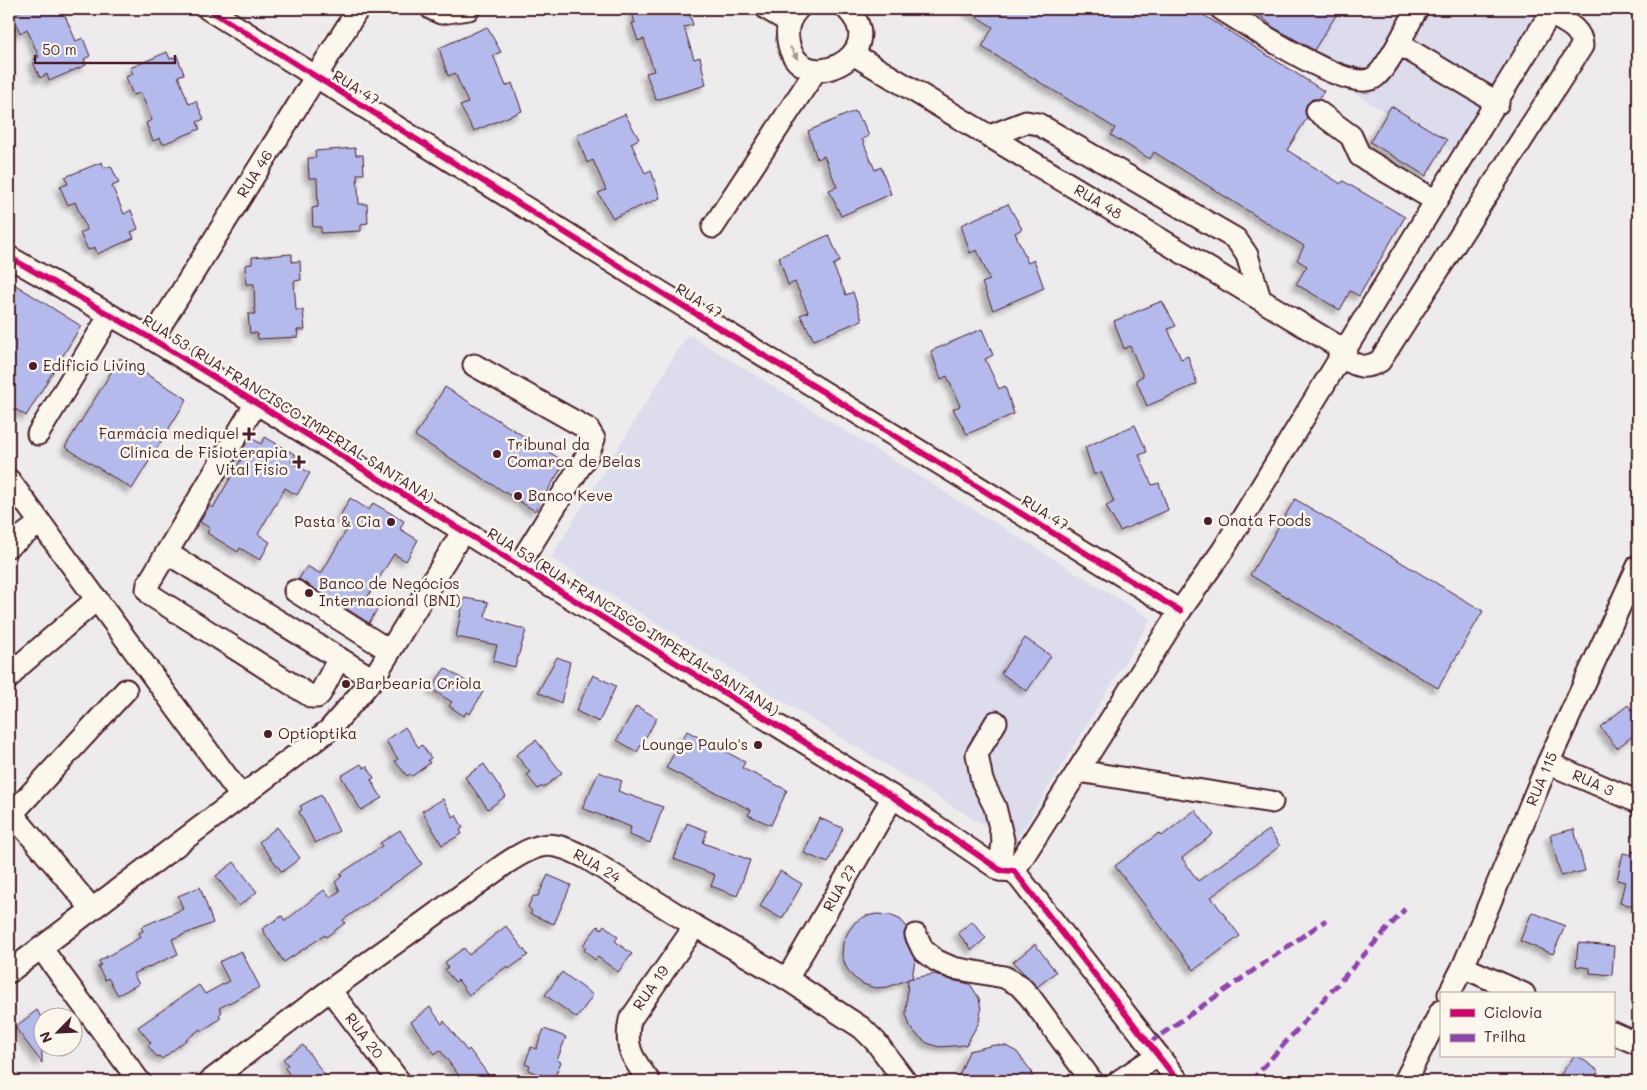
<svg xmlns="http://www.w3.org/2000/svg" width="1647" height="1090" font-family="Mali,sans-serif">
  <defs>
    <filter id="shadow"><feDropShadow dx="-4.5" dy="4.5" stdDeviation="2.5" flood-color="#0004"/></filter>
  </defs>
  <rect width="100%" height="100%" fill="#edebec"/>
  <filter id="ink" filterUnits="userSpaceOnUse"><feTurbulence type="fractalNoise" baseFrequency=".02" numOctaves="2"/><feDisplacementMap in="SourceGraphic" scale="10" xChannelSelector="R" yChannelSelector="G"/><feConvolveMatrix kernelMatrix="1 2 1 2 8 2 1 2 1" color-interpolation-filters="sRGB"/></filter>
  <g filter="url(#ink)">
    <g fill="#dcdcec">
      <polygon points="1211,9 1542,9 1452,151"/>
      <polygon points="688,334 1151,619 1014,844 551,558"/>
    </g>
    <g fill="#b4baeb" stroke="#4a1f2b" filter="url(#shadow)">
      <polygon points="26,9 62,9 76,41 83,38 90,56 84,59 86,65 49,81 47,74 40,78 32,60 39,57 27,29 20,33 12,14"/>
      <polygon points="643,9 688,9 693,25 684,27 694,59 700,57 706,85 656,100 646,73 654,71 644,39 638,41 632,23 635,23 632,12"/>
      <polygon points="964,9 1194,9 1324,91 1319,99 1312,99 1307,104 1305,110 1307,118 1287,150 1341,184 1343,181 1405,217 1359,296 1350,291 1340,310 1296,284 1307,266 1297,260 1304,246 1154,152 1150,159 1111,135 1115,128 982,47 993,27"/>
      <polygon points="1253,9 1340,9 1314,50 1273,27"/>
      <polygon points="487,27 501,52 493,55 506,86 512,83 522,111 474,131 460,106 468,103 455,73 448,76 439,48"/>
      <polygon points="167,52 170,59 177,56 184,74 178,76 189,104 196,101 204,119 197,122 200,129 163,144 160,138 153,141 146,123 152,120 141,93 133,95 126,77 133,74 130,68"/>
      <polygon points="1391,106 1447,140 1426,176 1370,142"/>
      <polygon points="855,111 860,121 862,120 869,136 862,139 875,170 881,167 891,194 841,216 829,190 837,187 824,156 817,159 808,131"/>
      <polygon points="625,114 639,139 631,143 645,173 651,170 660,198 613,218 598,193 606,190 593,160 587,163 577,135"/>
      <polygon points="355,148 356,155 363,155 364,174 357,174 359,204 367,204 368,223 361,224 361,231 321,233 321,227 313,227 312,208 318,207 317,178 309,178 308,158 316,158 315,151"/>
      <polygon points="102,162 104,168 111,166 119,183 112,186 124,214 131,210 138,229 131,232 134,238 97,254 95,247 88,250 80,233 87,230 75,202 68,205 60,187 68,184 65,177"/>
      <polygon points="1008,204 1022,229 1015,233 1028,263 1034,260 1044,288 993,310 982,283 990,280 977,250 970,253 961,225"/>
      <polygon points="829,235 840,261 833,265 846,295 853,292 862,320 814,340 800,315 808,312 795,282 788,285 779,257"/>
      <polygon points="292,254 292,262 300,261 301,280 294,281 296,310 303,310 305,330 297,330 298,337 258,339 257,333 250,333 248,314 255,314 254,284 246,284 245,265 252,264 252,257"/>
      <polygon points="14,284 81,326 26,416 9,405 9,292"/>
      <polygon points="1162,301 1176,326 1168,329 1181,359 1188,356 1197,384 1147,406 1136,380 1143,376 1130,346 1124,349 1114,321"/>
      <polygon points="982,329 993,355 985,359 999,389 1005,386 1014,414 967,434 953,409 960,406 947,376 941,379 931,351"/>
      <polygon points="120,358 187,399 132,489 65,447"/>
      <polygon points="445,387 565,462 535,511 415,436"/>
      <polygon points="1135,425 1147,452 1139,455 1152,485 1159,483 1168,510 1120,531 1106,506 1114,502 1101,472 1094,475 1085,447"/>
      <polygon points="250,437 261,444 265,437 296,455 291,462 310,473 297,495 285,488 258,534 270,542 260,560 240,548 238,552 207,533 210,528 200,522 209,506 213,508 242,458 239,456"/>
      <polygon points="350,498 369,510 373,503 404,521 400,529 418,540 406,561 394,554 365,601 378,608 369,623 299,579 307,566 321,574 350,524 339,518"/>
      <polygon points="1295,499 1483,611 1438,688 1250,575"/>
      <polygon points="464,598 488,602 485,617 526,630 515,667 493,661 497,645 456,637"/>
      <polygon points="1025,638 1051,656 1027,691 1001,673"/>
      <polygon points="557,657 570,662 561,703 538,692"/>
      <polygon points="445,668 483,692 470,714 466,712 464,716 449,706 452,702 431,689"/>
      <polygon points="593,675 616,686 599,722 576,711"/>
      <polygon points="1628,705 1638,717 1638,732 1617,748 1600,727"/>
      <polygon points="636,706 657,718 637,752 617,740"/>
      <polygon points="405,727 419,748 422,745 431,758 428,760 430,763 412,776 410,774 407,776 395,761 398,759 386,741"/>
      <polygon points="687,731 745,762 742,768 787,790 771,825 748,815 751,810 666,768"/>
      <polygon points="536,740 562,773 543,788 541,786 538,789 527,775 530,772 516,755"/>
      <polygon points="361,764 364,768 367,766 374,778 371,780 382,798 361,810 341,776"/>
      <polygon points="484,764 506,796 488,809 465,777"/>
      <polygon points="599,772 622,781 618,791 663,807 650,843 629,835 631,827 582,808"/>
      <polygon points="321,795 339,831 315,843 299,812 302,810 300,806"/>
      <polygon points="443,799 453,817 456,815 463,828 460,830 462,834 442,845 422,811"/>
      <polygon points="1195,810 1213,834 1182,858 1198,881 1269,830 1280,846 1211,897 1240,936 1194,970 1115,866 1159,833 1162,836"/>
      <polygon points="819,818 843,828 828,863 804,853"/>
      <polygon points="687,823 707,831 703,843 750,860 737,896 711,886 715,875 674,859"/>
      <polygon points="277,827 300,858 282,872 259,842"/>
      <polygon points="1574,829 1585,871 1561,876 1550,835"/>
      <polygon points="400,830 422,864 343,920 345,923 326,937 325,935 284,962 262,929 282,916 285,921 324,890 330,897 340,891 335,882 342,876 340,874 382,846 380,843"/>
      <polygon points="1632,851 1638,852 1638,907 1620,903 1625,882 1617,880 1623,853 1632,855"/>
      <polygon points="234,862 257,892 239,906 216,876"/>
      <polygon points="780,871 802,884 782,919 760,906"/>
      <polygon points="548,875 571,885 554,924 530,914 532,911 528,907 533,896 538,896"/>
      <polygon points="200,887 213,923 172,939 178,954 133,974 139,984 118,995 108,978 105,980 98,967 101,965 99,961 141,937 139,933 143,931 141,927 183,909 178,896"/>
      <polygon points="1532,912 1565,926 1553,954 1520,941"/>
      <polygon points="877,914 890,915 901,920 907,927 904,933 905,940 915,960 912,978 888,987 875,988 863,984 853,977 846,967 842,955 843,943 848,932 855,922 866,916"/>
      <polygon points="972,921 986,938 972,950 958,933"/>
      <polygon points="604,925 618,937 615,941 632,954 618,972 598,957 595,960 584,950 586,947 583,945 598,926 601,929"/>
      <polygon points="506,926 528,955 509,969 507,966 469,995 458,980 455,982 445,970 448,967 445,962 464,948 469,955"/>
      <polygon points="1578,943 1614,946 1612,975 1590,973 1590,968 1576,966"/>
      <polygon points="1035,944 1056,972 1037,987 1013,962"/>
      <polygon points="241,951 260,987 219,1008 222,1012 219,1015 221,1018 202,1031 200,1029 162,1059 159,1056 157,1057 148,1046 151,1043 138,1027 199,985 205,994 229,981 219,962"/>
      <polygon points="562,972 593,995 577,1018 545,995"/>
      <polygon points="935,974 951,980 970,984 979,998 981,1010 979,1022 966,1045 939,1047 927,1043 917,1035 910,1026 906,1014 908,979"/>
      <polygon points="430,1007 442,1024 444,1021 467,1051 469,1049 493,1081 463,1081 440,1050 435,1054 411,1022"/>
      <polygon points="37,1010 42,1019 42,1063 15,1027"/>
      <polygon points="544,1029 566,1037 557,1060 561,1062 555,1076 552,1075 550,1079 528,1070 530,1066 525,1064 531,1047 536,1049"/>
      <polygon points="303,1045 329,1081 294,1081 285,1068 288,1065 283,1059"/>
      <polygon points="994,1045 1006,1046 1017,1052 1031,1071 1033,1081 957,1081 969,1051"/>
      <polygon points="1574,1056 1578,1056 1599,1071 1592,1081 1556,1081"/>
    </g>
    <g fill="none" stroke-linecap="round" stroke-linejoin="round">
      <defs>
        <g id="minor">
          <polyline points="208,9 654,288 1180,611"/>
          <polyline points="432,9 441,13 469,9"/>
          <polyline points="767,9 789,22"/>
          <path d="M798,9C790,17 786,28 788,40C797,102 894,55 847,9"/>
          <path d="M1221,9C1246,24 1351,96 1375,77C1390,65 1407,26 1417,9"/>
          <polyline points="1399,44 1498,103"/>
          <polyline points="853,54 1344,350"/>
          <polyline points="1317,111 1351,136 1360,156 1436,201"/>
          <polyline points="990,136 1026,122 1038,124 1236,239 1247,255 1260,299"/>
          <polyline points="713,227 816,70"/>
          <polyline points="9,257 152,339 256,403 893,797 1000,870 1014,871 1178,1081"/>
          <polyline points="152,339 358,9"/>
          <path d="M1339,356C1356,365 1362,371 1380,361L1582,46C1582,28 1564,22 1550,14"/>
          <polyline points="474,365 588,429 594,439 589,452 518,566"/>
          <polyline points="256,403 148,584 147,590 152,596 312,697 317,697 320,694 339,658"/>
          <polyline points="38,434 110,315"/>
          <polyline points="9,480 241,796"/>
          <polyline points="9,546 40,523"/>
          <polyline points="167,553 373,679"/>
          <polyline points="295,591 390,651"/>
          <polyline points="9,678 18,667 97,599"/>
          <polyline points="996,722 977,754 982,781 995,807 1003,840 1000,870"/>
          <polyline points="1548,763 1638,802"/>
          <polyline points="1078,771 1272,802"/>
          <polyline points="9,810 92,909"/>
          <polyline points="12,814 126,690"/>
          <polyline points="1014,871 1180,611 1223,550 1553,9"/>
          <polyline points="916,935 923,950 937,961 953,968 1004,977 1019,985 1030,997 1092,1081"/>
          <polyline points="41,948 139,1081"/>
          <polyline points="1463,967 1524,994"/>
          <polyline points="9,972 329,730 373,679 463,531"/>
          <polyline points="787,979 893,797"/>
          <polyline points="330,990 399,1081"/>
          <polyline points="1449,994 1463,967 1548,763 1638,566"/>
          <polyline points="1613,1033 1638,1044"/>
          <path d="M210,1081L330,990L505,864C540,841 551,839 588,859L695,926L787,979L862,1028L876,1042L905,1081"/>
          <path d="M649,1081C633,1059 624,1048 630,1020L695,926"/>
          <polyline points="1119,1081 1158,1055"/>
          <polyline points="1405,1081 1441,1011"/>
        </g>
      </defs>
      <use href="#minor" stroke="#4a1f2b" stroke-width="25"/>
      <use href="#minor" stroke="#fbf7ec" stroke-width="21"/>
      <g stroke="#8e44ad" stroke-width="5" stroke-dasharray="10 5" stroke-linecap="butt">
        <polyline points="1149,1043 1326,920"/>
        <polyline points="1251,1081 1405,909"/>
      </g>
      <defs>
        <g id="cycleway">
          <polyline points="208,9 654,288 1180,611"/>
          <polyline points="9,257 152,339 256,403 893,797 1000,870 1014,871 1178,1081"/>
        </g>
      </defs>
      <use href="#cycleway" stroke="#fbf7ec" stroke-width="9"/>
      <use href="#cycleway" stroke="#d6006c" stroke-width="6"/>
    </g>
    <defs><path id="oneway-solid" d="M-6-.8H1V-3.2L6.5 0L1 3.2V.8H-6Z" transform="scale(1.25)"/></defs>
    <use fill="#ab9695" href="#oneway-solid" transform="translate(794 53) rotate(58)"/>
  </g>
  <g fill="#4a1f2b" stroke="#fbf7ec" stroke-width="2">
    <circle cx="33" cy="366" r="5"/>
    <path d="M246.5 426.5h5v5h5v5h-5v5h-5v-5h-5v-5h5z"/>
    <circle cx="497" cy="454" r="5"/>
    <path d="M296.5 454.5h5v5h5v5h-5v5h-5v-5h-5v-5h5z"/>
    <circle cx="518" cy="496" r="5"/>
    <circle cx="1208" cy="521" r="5"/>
    <circle cx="391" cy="522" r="5"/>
    <circle cx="309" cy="593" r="5"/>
    <circle cx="346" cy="684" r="5"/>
    <circle cx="268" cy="734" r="5"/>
    <circle cx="758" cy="745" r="5"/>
  </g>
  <g text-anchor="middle" stroke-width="5" stroke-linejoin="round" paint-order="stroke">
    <g font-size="15" fill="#4a1f2b" stroke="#fbf7ec">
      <text transform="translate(356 88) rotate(32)" y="5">RUA 47</text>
      <text transform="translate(255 174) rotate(-58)" y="5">RUA 46</text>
      <text transform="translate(1098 202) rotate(31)" y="5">RUA 48</text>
      <text transform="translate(699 301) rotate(32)" y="5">RUA 47</text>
      <text transform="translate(288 409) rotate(32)" y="5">RUA 53 (RUA FRANCISCO IMPERIAL SANTANA)</text>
      <text transform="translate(1045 513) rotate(32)" y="5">RUA 47</text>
      <text transform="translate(633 622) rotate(32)" y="5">RUA 53 (RUA FRANCISCO IMPERIAL SANTANA)</text>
      <text transform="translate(1542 779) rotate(-67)" y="5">RUA 115</text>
      <text transform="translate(1593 783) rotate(24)" y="5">RUA 3</text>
      <text transform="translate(597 866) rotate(30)" y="5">RUA 24</text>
      <text transform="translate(840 888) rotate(-60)" y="5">RUA 27</text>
      <text transform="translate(651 988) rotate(-55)" y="5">RUA 19</text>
      <text transform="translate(364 1036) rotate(53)" y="5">RUA 20</text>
    </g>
    <g font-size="15" fill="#4a1f2b" stroke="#fbf7ec" text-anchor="start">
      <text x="43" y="371">Edificio Living</text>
      <text x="239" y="439" text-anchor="end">Farmácia mediquel</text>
      <text x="507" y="450">Tribunal da<tspan x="507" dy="17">Comarca de Belas</tspan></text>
      <text x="288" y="458" text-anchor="end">Clínica de Fisioterapia<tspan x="288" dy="17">Vital Fisio</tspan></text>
      <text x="528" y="501">Banco Keve</text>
      <text x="1218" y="526">Onata Foods</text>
      <text x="381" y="527" text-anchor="end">Pasta &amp; Cia</text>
      <text x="319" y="589">Banco de Negócios<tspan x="319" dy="17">Internacional (BNI)</tspan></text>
      <text x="356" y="689">Barbearia Criola</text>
      <text x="278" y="739">Optioptika</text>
      <text x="748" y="750" text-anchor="end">Lounge Paulo's</text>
    </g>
  </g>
  <rect width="1647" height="1090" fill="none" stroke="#fbf7ec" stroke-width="30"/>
  <rect x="15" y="15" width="1617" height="1060" fill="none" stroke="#4a1f2b" stroke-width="2" filter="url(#ink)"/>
  <rect x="1440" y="992" width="175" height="65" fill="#fbf7ec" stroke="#b4a19f"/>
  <rect x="1450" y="1009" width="25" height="8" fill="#d6006c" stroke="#b4a19f"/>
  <text x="1484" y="1018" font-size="15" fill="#4a1f2b">Ciclovia</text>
  <rect x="1450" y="1034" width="25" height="8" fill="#8e44ad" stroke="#b4a19f"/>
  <text x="1484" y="1042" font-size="15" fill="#4a1f2b">Trilha</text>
  <g transform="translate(58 1032) rotate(246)"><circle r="24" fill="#fbf7ec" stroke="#b4a19f"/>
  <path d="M0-4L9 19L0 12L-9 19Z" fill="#4a1f2b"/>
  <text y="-8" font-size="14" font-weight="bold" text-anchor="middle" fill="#4a1f2b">N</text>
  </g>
  <path d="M35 55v8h140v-8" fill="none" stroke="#4a1f2b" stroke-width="2.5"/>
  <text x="42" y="55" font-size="15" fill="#4a1f2b" stroke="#fbf7ec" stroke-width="4" paint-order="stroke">50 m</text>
</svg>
